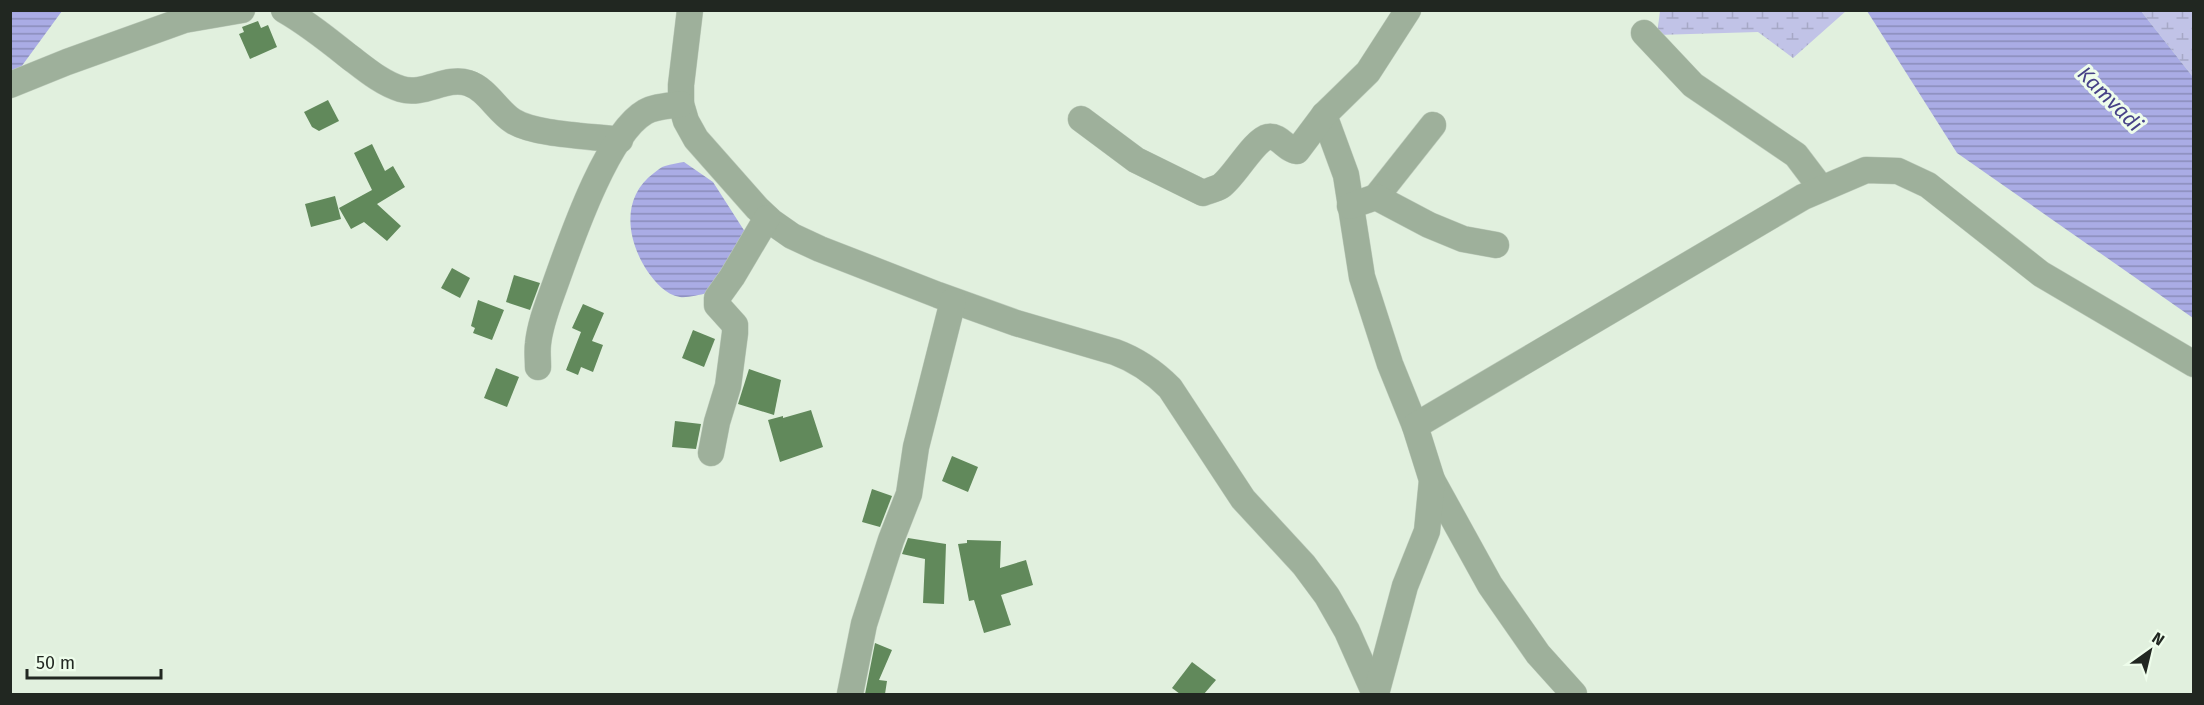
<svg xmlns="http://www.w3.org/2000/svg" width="2204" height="705" font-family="'Fira Sans',sans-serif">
  <defs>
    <pattern id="wetland-marsh" width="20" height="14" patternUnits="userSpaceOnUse" patternTransform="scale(1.5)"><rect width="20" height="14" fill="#c1c3e7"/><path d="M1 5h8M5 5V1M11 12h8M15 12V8" fill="none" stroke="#a6a8c6"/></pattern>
    <pattern id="water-rules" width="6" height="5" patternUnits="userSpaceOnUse" patternTransform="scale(1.5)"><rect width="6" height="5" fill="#aaace5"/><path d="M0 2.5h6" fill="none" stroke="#8a8cb9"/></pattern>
  </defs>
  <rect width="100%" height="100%" fill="#e1f0de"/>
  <g fill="url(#wetland-marsh)">
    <polygon points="1660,11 1846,11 1793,58 1758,32 1657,35"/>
    <polygon points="2141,11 2193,11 2193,77"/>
  </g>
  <g fill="url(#water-rules)">
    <polygon points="11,11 62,11 13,78 11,84"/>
    <polygon points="1867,11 2141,11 2193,77 2193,318 1957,153"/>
    <path d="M684,162L713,182L747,235L707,293C699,295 687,298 680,297C666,295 655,282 648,272C627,241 620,198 654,173C658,170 661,167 665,166C671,164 678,163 684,162Z"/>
  </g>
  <g fill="#61895b">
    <polygon points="258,21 261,28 268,25 277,47 250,59 239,34 244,32 242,27"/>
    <polygon points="328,100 339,121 319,131 312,127 304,112"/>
    <polygon points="372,144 385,171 393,166 405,187 377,204 401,226 387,241 364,222 351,229 339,208 372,190 354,153"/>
    <polygon points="335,196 341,219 311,227 305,204"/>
    <polygon points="452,268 470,278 460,298 441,288"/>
    <polygon points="514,275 540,283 530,310 506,302"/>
    <polygon points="478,300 504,310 492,340 473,333 475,328 471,326"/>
    <polygon points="583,304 604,313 592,341 603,345 593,372 581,367 578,375 566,370 581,332 572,328"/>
    <polygon points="693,330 715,339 704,367 682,358"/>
    <polygon points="496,368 519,377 507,407 484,398"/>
    <polygon points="749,369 781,380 774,415 738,404"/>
    <polygon points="811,410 823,447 780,462 768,420 783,416 783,418"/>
    <polygon points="675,421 701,424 696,449 672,447"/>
    <polygon points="952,456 978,467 968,492 942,481"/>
    <polygon points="872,489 892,496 880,527 862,522"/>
    <polygon points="908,538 946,544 944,604 923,603 925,559 902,554"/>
    <polygon points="967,540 1001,541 1000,568 1026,560 1033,585 1001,595 1011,625 984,633 974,600 969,601 958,544 967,543"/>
    <polygon points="875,643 892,650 879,680 887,681 885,694 865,694"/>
    <polygon points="1192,662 1216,680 1204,694 1180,694 1172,688"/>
  </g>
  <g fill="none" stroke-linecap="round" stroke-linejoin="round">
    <defs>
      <g id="minor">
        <path d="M284,10C307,23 327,39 347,55C363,67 381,83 401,89C424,96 446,76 468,83C487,89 497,111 513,121C535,135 592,136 620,140"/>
        <path d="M690,10L681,85V104L686,121L696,139L757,208L772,222L792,236L820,249L938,295L1016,323L1115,352C1137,360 1153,371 1170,388L1243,499L1304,565L1327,596L1347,631L1375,694"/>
        <polyline points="1644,33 1693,85 1796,155 1821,188"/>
        <polyline points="10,85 67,62 184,20 242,10"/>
        <polyline points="1324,115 1346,175 1362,277 1390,364 1415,426"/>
        <path d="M1081,119L1136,160L1203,193C1208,191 1216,189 1221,186C1234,177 1254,140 1268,137C1280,135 1286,150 1297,151L1324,115L1368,72L1408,10"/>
        <polyline points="1376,197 1433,125"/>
        <polyline points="1350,206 1376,197 1429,225 1463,239 1496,245"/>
        <path d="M538,367C538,359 537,351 538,344C540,323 549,302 556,282C571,240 607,134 645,112C655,106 670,106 681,104"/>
        <polyline points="711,453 717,422 728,386 735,333 735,325 717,305 717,298 732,277 767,218"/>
        <polyline points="1432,480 1490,585 1538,654 1574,694"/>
        <polyline points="850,694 864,624 891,540 909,494 916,447 953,301"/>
        <polyline points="1376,694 1405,586 1427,531 1432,480 1415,426 1803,197 1866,170 1898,171 1928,185 2041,274 2194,364"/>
      </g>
    </defs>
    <use href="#minor" stroke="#beccbc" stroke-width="27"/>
    <use href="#minor" stroke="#9eb09b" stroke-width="26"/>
  </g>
  <g text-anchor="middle" stroke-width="6" stroke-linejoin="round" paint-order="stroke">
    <g font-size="21" font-style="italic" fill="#464287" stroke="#eefdeb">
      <text transform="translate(2110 99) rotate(45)" y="7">Kamvadi</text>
    </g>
  </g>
  <rect width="2204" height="705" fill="none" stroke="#212721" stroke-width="24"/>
  <g transform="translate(2150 651) rotate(34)" stroke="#eefdeb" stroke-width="4.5" paint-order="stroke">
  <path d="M0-4.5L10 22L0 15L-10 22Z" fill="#212721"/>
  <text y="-9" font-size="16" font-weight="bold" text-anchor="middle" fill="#212721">N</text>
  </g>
  <path d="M27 669v9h134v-9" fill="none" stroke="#212721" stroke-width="3"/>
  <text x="36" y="669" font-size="18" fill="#212721" stroke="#eefdeb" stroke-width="4.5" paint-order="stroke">50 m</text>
</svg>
